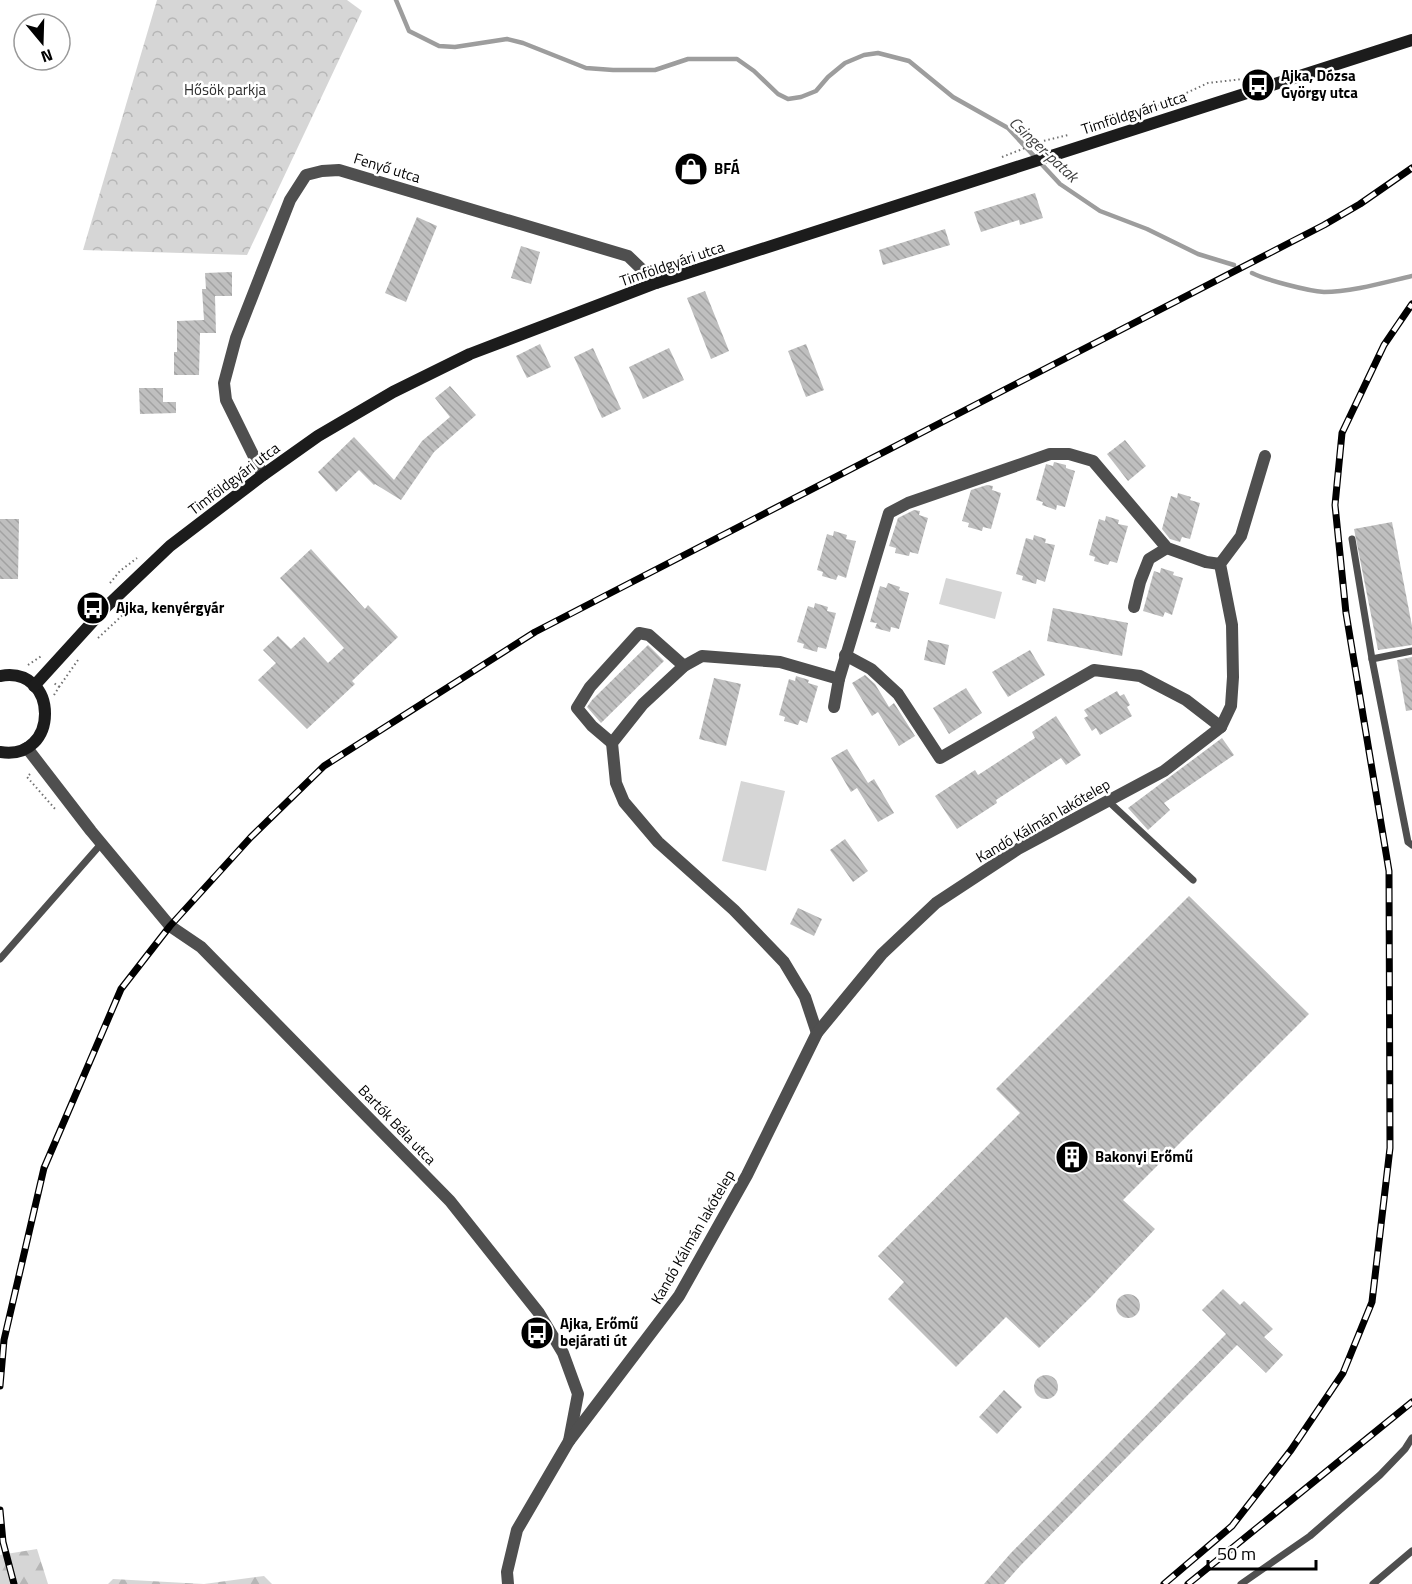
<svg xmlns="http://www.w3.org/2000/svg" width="1412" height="1584" font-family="'Titillium Web',sans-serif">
  <defs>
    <pattern id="forest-firs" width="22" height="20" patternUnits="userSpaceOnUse" patternTransform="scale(1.5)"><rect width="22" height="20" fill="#d6d6d6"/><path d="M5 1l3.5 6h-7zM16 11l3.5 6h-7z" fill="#b6b6b6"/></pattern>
    <pattern id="park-crowns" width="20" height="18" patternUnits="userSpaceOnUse" patternTransform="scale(1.5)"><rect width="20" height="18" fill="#d6d6d6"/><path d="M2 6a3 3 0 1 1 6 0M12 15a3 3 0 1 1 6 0" fill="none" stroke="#b6b6b6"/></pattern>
    <pattern id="building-back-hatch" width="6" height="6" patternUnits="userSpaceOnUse" patternTransform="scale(1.5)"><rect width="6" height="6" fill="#bfbfbf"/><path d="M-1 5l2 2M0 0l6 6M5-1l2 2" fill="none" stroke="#a2a2a2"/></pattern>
  </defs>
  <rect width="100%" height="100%" fill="#fff"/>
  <g fill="url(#forest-firs)">
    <polygon points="37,1549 48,1584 0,1584 0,1555"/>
    <polygon points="264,1576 272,1584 108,1584 113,1579 204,1584"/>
  </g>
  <polygon fill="url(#park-crowns)" points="157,0 347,0 362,11 247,255 83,250"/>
  <g fill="#d6d6d6">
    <polygon points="946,578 1002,592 995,619 939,604"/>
    <polygon points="741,781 785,791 766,871 722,861"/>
  </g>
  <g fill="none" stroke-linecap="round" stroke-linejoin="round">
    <g stroke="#9d9d9d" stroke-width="4.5">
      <polyline points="396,0 409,31 439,46 455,47 507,39 523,43 586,68 613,70 655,70 688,59 737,59 754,71 778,94 788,99 801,97 816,91 828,77 845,63 864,55 878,53 909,61 953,97 1008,128 1060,184 1100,211 1147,229 1198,254 1234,265"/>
      <path d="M1252,273C1266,280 1308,291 1324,292C1351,292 1386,282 1412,276"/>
    </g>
  </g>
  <g fill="url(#building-back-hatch)">
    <polygon points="1035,193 1043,218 1020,225 1019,220 981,232 974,212"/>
    <polygon points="417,217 437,226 406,302 385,293"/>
    <polygon points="945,229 950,245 883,265 879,250"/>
    <polygon points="521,246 540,252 531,284 511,278"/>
    <polygon points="232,272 232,296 215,296 216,333 200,333 199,375 174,375 174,352 177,352 177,321 204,320 202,289 206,289 205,273"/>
    <polygon points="705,291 729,351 711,359 687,298"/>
    <polygon points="540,344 551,367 527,378 516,356"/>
    <polygon points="806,344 824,390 806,397 788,351"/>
    <polygon points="593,348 621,409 602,418 574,357"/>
    <polygon points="669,348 684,380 643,399 629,367"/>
    <polygon points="450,386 476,415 434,452 401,500 375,484 374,485 359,470 336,492 318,472 354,437 394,480 422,441 450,417 435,398"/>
    <polygon points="139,388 163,388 163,402 176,402 176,413 140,414"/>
    <polygon points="1125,440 1146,466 1128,481 1107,454"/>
    <polygon points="1054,462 1066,465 1066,468 1075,471 1065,507 1057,505 1056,510 1042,505 1043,502 1036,500 1046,464 1053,466"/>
    <polygon points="987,485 993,486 992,490 1001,493 991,529 983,527 982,531 968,527 969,523 962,521 971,490"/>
    <polygon points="1178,493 1191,497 1190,500 1200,503 1190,539 1182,537 1180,542 1170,539 1162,529 1171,496 1177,498"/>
    <polygon points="914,510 920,511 919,515 928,518 918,554 910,552 909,556 895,553 896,548 889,546 898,518"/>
    <polygon points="1106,516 1119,520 1118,524 1128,526 1117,563 1110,561 1108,565 1094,561 1095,557 1089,555 1099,519 1105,521"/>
    <polygon points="0,519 19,519 18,579 0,579"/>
    <polygon points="1392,522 1412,626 1412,645 1378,650 1354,529"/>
    <polygon points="834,531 847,535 846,539 856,541 846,578 838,575 836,580 822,576 823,572 817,570 827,534 833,536"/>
    <polygon points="1034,535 1046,539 1045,543 1055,545 1045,582 1037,579 1036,584 1022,580 1023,576 1016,574 1026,538 1033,540"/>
    <polygon points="311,549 365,609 368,605 398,637 352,681 355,684 307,729 258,680 276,663 263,650 278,636 291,649 304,637 328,663 344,648 280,578"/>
    <polygon points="1161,568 1174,572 1173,575 1183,578 1172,615 1165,612 1163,617 1143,611 1154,571 1160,573"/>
    <polygon points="888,583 900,587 899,590 909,593 899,629 891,627 890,632 875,628 877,623 870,622 880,586 886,588"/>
    <polygon points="815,603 828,607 827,611 836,613 826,649 818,647 817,652 803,648 804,644 797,642 808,606 814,608"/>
    <polygon points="1053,608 1128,623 1122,656 1047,641"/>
    <polygon points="928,640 949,645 945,665 924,660"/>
    <polygon points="648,645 664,661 601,723 587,707 592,700"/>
    <polygon points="1030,650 1045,675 1008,697 992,672"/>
    <polygon points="1412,657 1412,710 1406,711 1397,660"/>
    <polygon points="865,675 875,684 889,707 894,703 915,736 899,746 878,712 872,716 852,683"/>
    <polygon points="796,676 809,680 808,683 818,686 807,723 800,720 798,725 784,721 785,717 779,715 789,679 795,681"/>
    <polygon points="714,678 741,684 726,746 699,739"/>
    <polygon points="966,688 982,713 949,734 933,708"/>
    <polygon points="1117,691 1120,696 1124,694 1130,705 1127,707 1132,716 1100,735 1096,728 1092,731 1084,718 1088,716 1084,710"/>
    <polygon points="1056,716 1081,755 1066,765 1061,758 996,800 997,803 957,829 935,796 975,770 978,775 1035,738 1032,732"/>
    <polygon points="1222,738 1234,755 1164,803 1170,810 1148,830 1128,808"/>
    <polygon points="847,749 868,783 874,779 894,813 878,822 857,788 851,792 831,758"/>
    <polygon points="845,839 868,871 853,882 830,850"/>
    <polygon points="1189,896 1309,1014 1123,1200 1155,1229 1092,1296 1039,1348 1006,1317 956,1367 888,1299 904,1282 878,1256 1020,1113 996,1089"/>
    <polygon points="798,908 822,919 814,936 790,924"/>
    <polygon points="1223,1289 1240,1305 1244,1301 1273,1329 1264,1337 1283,1355 1266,1373 1237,1345 1021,1565 1004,1584 984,1584 1010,1554 1226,1334 1202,1310"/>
    <circle cx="1128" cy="1306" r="12"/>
    <circle cx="1046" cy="1387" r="12"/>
    <polygon points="1004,1390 1022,1407 997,1434 979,1417"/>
  </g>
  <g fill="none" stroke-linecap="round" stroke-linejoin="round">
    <g stroke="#717171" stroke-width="2" stroke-dasharray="1.5 3" stroke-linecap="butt">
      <polyline points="1158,106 1208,83 1243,79"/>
      <polyline points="1002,157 1043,141 1068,135"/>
      <polyline points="110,583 120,571 137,558"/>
      <polyline points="98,638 126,612"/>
      <polyline points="28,665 43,655"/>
      <polyline points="59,687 78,660"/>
      <polyline points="54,695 59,687 54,683"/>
      <polyline points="30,774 27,777 56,810"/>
    </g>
    <g stroke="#4f4f4f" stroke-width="7">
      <polyline points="1352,539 1372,659 1408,842 1412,845"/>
      <polyline points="1372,659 1412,651"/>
      <polyline points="1108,801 1193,880"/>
      <polyline points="0,959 101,844"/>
      <polyline points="1241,1584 1310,1536 1380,1475 1405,1449 1412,1438"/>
      <polyline points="1373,1584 1412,1551"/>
    </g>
    <g stroke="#4f4f4f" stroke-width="12">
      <polyline points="263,475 226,400 224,383 236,338 290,200 306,175 322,171 339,170 628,256 656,283"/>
      <polyline points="1134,607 1140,582 1149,559 1167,548"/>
      <polyline points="845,655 871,669 898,694 940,758 1094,670 1140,676 1186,700 1221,727"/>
      <polyline points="834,707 839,679"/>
      <polyline points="612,743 592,726 577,708 590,687 639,633 649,635 684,666"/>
      <polyline points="27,748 91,831 170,926 201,947 450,1201 539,1313 563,1353 578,1394 569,1441 517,1530 507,1572 508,1584"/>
      <polyline points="817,1033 805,997 784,962 734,910 658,842 624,802 616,783 612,743 643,704 684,666 702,656 780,662 839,679 889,513 908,503 1050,454 1069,454 1093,461 1167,548 1206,562 1220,564"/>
      <polyline points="569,1441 679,1296 747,1175 817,1033 882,954 936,903 1018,849 1164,771 1221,727 1231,706 1233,677 1232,625 1220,564 1241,536 1265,456"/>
    </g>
    <g stroke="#1c1c1c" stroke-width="12">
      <path d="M0,676C60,665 60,762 0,752"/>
      <polyline points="34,686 106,607 170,546 263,475 318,436 393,392 470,354 656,283 1412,40"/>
    </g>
    <defs>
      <g id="rail">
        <polyline points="0,1386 4,1340 44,1168 121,989 170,926 251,837 324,766 535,632 1324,225 1360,204 1412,168"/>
        <polyline points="0,1510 3,1542 14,1584"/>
        <polyline points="1164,1584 1232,1526 1291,1450 1343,1373 1372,1302 1390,1148 1389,871 1346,613 1335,505 1342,433 1384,345 1412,304"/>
        <polyline points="1188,1584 1412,1402"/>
      </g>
    </defs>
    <use href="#rail" stroke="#000" stroke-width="7"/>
    <use href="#rail" stroke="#fff" stroke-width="4.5" stroke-dasharray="14" stroke-linecap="butt"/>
  </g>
  <defs>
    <symbol id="bus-disc" viewBox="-11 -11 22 22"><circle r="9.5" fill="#000" stroke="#fff"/><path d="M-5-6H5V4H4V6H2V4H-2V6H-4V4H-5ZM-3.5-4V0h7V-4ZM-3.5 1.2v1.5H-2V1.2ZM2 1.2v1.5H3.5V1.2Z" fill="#fff"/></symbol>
    <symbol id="shop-disc" viewBox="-11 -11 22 22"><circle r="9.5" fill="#000" stroke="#fff"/><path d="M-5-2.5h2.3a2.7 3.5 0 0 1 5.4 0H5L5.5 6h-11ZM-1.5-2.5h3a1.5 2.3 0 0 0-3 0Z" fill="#fff"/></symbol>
    <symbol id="building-disc" viewBox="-11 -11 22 22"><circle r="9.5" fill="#000" stroke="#fff"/><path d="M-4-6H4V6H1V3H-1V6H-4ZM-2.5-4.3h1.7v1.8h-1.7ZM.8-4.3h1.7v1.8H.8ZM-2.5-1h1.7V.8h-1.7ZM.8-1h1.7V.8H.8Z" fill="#fff"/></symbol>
  </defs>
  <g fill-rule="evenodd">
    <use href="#bus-disc" x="1239" y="66" width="38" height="38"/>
    <use href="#shop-disc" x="672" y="150" width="38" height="38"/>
    <use href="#bus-disc" x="74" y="589" width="38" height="38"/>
    <use href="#building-disc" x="1053" y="1138" width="38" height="38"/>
    <use href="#bus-disc" x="518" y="1314" width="38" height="38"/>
  </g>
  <g text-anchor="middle" stroke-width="5" stroke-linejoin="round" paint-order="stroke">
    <g font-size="15" font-weight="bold" fill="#000" stroke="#fff" text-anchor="start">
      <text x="1281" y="81">Ajka, Dózsa<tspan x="1281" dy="17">György utca</tspan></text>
      <text x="714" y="174">BFÁ</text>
      <text x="116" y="613">Ajka, kenyérgyár</text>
      <text x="1095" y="1162">Bakonyi Erőmű</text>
      <text x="560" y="1329">Ajka, Erőmű<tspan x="560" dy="17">bejárati út</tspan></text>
    </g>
    <g font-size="15" fill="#2d2d2d" stroke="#fff">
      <text x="225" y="95">Hősök parkja</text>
    </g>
    <g font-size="15" fill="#000" stroke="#fff">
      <text transform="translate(1134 113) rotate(-18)" y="5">Timföldgyári utca</text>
      <text transform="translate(387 168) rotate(17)" y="5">Fenyő utca</text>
      <text transform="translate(672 264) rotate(-19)" y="5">Timföldgyári utca</text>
      <text transform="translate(234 479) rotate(-37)" y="5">Timföldgyári utca</text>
      <text transform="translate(1043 821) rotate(-30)" y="5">Kandó Kálmán lakótelep</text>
      <text transform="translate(397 1125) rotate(46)" y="5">Bartók Béla utca</text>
      <text transform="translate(693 1237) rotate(-60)" y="5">Kandó Kálmán lakótelep</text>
    </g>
    <g font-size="16" font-style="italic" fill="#3e3e3e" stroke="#fff">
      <text transform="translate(1044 149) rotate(43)" y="6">Csinger-patak</text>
    </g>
  </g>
  <g transform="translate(42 42) rotate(161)"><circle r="28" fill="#ffffff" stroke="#999999" stroke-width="1.5"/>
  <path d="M0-4.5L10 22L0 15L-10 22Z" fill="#000000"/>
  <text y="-9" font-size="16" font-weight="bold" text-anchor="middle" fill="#000000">N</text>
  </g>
  <path d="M1208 1560v9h108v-9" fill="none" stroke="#000000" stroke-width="3"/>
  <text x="1217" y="1560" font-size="18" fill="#000000" stroke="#ffffff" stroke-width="4.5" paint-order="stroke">50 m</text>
</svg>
